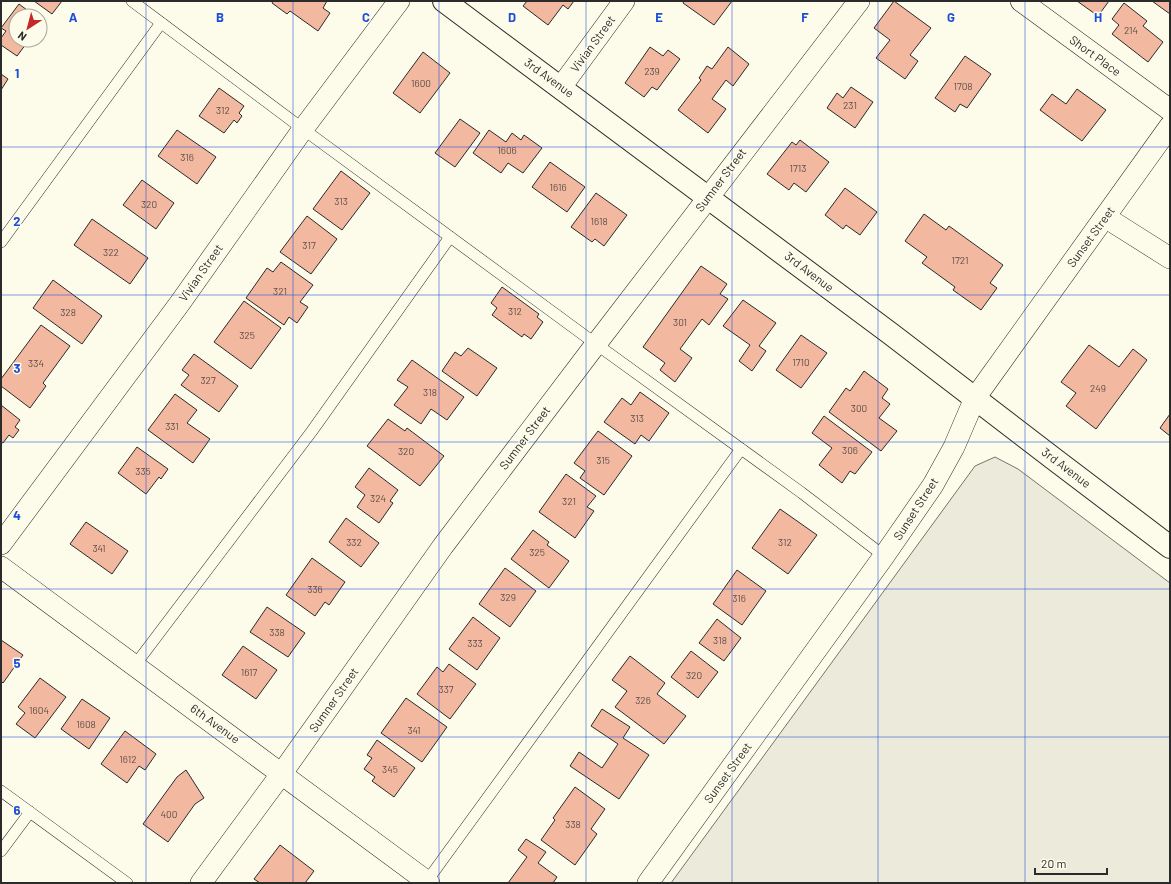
<svg xmlns="http://www.w3.org/2000/svg" width="1171" height="884" font-family="Barlow,sans-serif">
  <rect width="100%" height="100%" fill="#fdfbea"/>
  <polygon fill="#ecebdb" stroke="#74746e" points="995,457 1018,469 1170,583 1170,883 671,883 975,466"/>
  <g fill="#f2b8a0" stroke="#2b2b2b">
    <polygon points="34,1 62,1 52,14"/>
    <polygon points="273,1 327,1 323,8 330,13 318,31 290,11 287,14 272,3"/>
    <polygon points="527,1 574,1 568,9 563,5 548,25 523,6"/>
    <polygon points="684,1 732,1 714,25 683,3"/>
    <polygon points="894,1 931,28 910,55 918,61 905,79 876,58 890,40 874,28"/>
    <polygon points="1077,1 1109,1 1098,16"/>
    <polygon points="1152,1 1170,1 1170,14"/>
    <polygon points="1124,3 1147,21 1143,26 1163,42 1148,62 1112,34 1119,25 1112,19"/>
    <polygon points="19,4 35,16 16,16 16,40 29,40 17,56 1,45 1,38 6,31 1,28"/>
    <polygon points="650,47 663,56 668,50 680,59 657,90 652,87 644,97 625,83"/>
    <polygon points="728,47 749,64 733,86 726,80 712,99 726,109 708,133 678,110 701,80 699,78 707,66 712,69"/>
    <polygon points="423,52 450,73 420,113 393,93"/>
    <polygon points="965,56 991,74 967,108 960,104 955,112 935,98"/>
    <polygon points="1,74 8,79 1,90"/>
    <polygon points="851,87 873,102 855,128 827,108 837,93 843,98"/>
    <polygon points="219,88 244,106 239,113 242,116 237,123 234,120 224,133 199,116"/>
    <polygon points="1077,89 1106,110 1082,141 1040,110 1052,94 1066,104"/>
    <polygon points="460,119 480,133 455,167 435,153"/>
    <polygon points="177,130 216,157 197,184 158,156"/>
    <polygon points="489,130 506,142 512,133 521,140 524,135 542,148 523,173 508,163 501,173 473,153"/>
    <polygon points="800,140 829,162 806,192 794,183 789,190 767,174 792,142 796,145"/>
    <polygon points="550,162 585,187 567,212 532,187"/>
    <polygon points="341,171 370,193 342,230 313,209"/>
    <polygon points="142,180 174,203 156,229 123,205"/>
    <polygon points="845,188 877,212 860,235 846,225 843,229 825,215"/>
    <polygon points="596,193 627,215 604,246 595,239 592,242 571,227"/>
    <polygon points="924,214 946,230 949,226 1003,265 990,283 997,288 981,310 953,290 955,287 922,263 927,257 905,241"/>
    <polygon points="307,216 337,239 311,274 280,252"/>
    <polygon points="92,219 148,258 130,284 74,245"/>
    <polygon points="281,262 313,285 300,302 308,307 297,323 289,317 284,325 246,298 267,268 273,272"/>
    <polygon points="701,266 727,284 720,294 728,299 709,325 702,319 680,349 692,358 675,382 660,370 665,363 643,347"/>
    <polygon points="53,280 102,316 82,344 33,308"/>
    <polygon points="502,287 539,314 537,317 543,322 531,339 524,334 522,337 492,315 497,308 491,303"/>
    <polygon points="743,300 776,323 759,346 766,351 752,371 739,361 750,345 723,326"/>
    <polygon points="244,301 281,328 251,369 214,342"/>
    <polygon points="41,325 70,346 43,383 46,386 30,408 1,386 1,379"/>
    <polygon points="801,335 827,353 801,388 776,370"/>
    <polygon points="1089,345 1119,367 1133,349 1147,360 1096,429 1066,406 1076,393 1061,382"/>
    <polygon points="468,348 497,368 477,396 442,371 455,352 461,356"/>
    <polygon points="194,354 238,386 219,412 181,385 189,375 182,370"/>
    <polygon points="412,360 464,397 447,420 431,409 421,424 394,405 408,387 397,380"/>
    <polygon points="864,371 888,389 882,398 890,404 879,418 897,431 881,451 829,412 846,388 850,391"/>
    <polygon points="640,392 669,413 649,441 641,435 635,444 604,422 622,398 631,405"/>
    <polygon points="175,394 197,410 187,423 210,439 193,463 148,430"/>
    <polygon points="1,405 20,420 15,427 19,430 13,438 9,435 3,443 1,442"/>
    <polygon points="1170,414 1170,436 1160,428"/>
    <polygon points="824,416 872,452 855,474 850,471 842,483 819,465 832,448 812,433"/>
    <polygon points="388,419 405,431 407,428 444,456 420,486 367,446"/>
    <polygon points="598,431 632,456 604,495 580,478 585,471 574,463"/>
    <polygon points="137,447 168,469 161,479 159,477 146,494 118,473"/>
    <polygon points="369,468 398,490 390,501 393,503 379,523 357,507 365,495 355,487"/>
    <polygon points="566,474 596,496 587,507 594,511 575,538 539,512"/>
    <polygon points="780,509 817,535 788,574 752,548"/>
    <polygon points="346,518 379,543 361,567 329,542"/>
    <polygon points="86,522 128,551 112,574 70,544"/>
    <polygon points="533,530 549,542 547,545 569,561 549,588 511,559"/>
    <polygon points="312,558 345,582 329,605 325,602 315,616 286,595"/>
    <polygon points="505,568 536,591 510,627 479,604"/>
    <polygon points="737,570 766,591 742,625 713,604"/>
    <polygon points="267,607 305,633 288,657 250,632"/>
    <polygon points="473,617 500,638 477,670 449,649"/>
    <polygon points="717,619 741,638 724,661 699,643"/>
    <polygon points="1,640 23,655 3,683 1,681"/>
    <polygon points="243,646 277,670 256,699 222,675"/>
    <polygon points="691,651 718,672 698,698 671,677"/>
    <polygon points="630,656 665,683 657,694 686,716 664,744 615,707 627,691 612,680"/>
    <polygon points="449,664 476,684 450,719 417,694 437,667 443,672"/>
    <polygon points="40,678 66,697 35,738 16,724 25,713 18,707"/>
    <polygon points="406,698 447,727 422,762 381,733"/>
    <polygon points="82,699 110,718 89,749 61,729"/>
    <polygon points="602,709 630,727 623,738 649,755 619,799 570,766 579,752 602,768 618,744 591,726"/>
    <polygon points="125,731 156,754 145,770 139,766 127,783 101,764"/>
    <polygon points="377,740 415,768 394,797 372,781 375,777 364,769 372,758 367,755"/>
    <polygon points="186,770 204,798 195,804 168,842 143,824 177,777"/>
    <polygon points="575,787 605,809 591,829 597,834 575,865 541,840 555,820 553,818"/>
    <polygon points="526,839 546,852 538,863 557,877 553,883 508,883 527,857 518,850"/>
    <polygon points="280,845 314,871 305,883 260,883 254,879"/>
  </g>
  <g fill="none" stroke-linecap="round" stroke-linejoin="round">
    <defs>
      <g id="service">
        <polyline points="132,1 303,129 596,344 802,493 884,556"/>
        <polyline points="1,242 161,23"/>
        <polyline points="135,665 312,431 450,237"/>
        <polyline points="1,791 127,883"/>
        <polyline points="1,851 30,812"/>
        <polyline points="427,881 741,449"/>
      </g>
      <g id="minor">
        <polyline points="1021,1 1170,110"/>
        <polyline points="561,87 624,1"/>
        <polyline points="1105,217 1170,258"/>
        <polyline points="1,544 180,303 303,129 399,1"/>
        <polyline points="1,567 429,883"/>
        <polyline points="201,883 282,773 443,546 596,344 859,1"/>
        <polyline points="648,883 884,556 933,485 954,447 975,398 1170,126"/>
      </g>
      <polyline id="tertiary" points="444,1 891,334 1054,459 1170,547"/>
    </defs>
    <use href="#service" stroke="#2b2b2b" stroke-width="12"/>
    <use href="#minor" stroke="#2b2b2b" stroke-width="22"/>
    <use href="#tertiary" stroke="#2b2b2b" stroke-width="24"/>
    <use href="#service" stroke="#fdfbea" stroke-width="11"/>
    <use href="#minor" stroke="#fdfbea" stroke-width="21"/>
    <use href="#tertiary" stroke="#fdfbea" stroke-width="22"/>
  </g>
  <path fill="none" stroke="#1d4ed8" stroke-width="1" stroke-opacity="0.55" d="M146,1V883M293,1V883M439,1V883M586,1V883M732,1V883M878,1V883M1025,1V883M1,147H1170M1,295H1170M1,442H1170M1,589H1170M1,737H1170"/>
  <g text-anchor="middle" stroke-width="3" stroke-linejoin="round" paint-order="stroke">
    <g font-size="10" fill="#5d4e48">
      <text x="1131" y="34">214</text>
      <text x="652" y="75">239</text>
      <text x="421" y="87">1600</text>
      <text x="963" y="90">1708</text>
      <text x="850" y="109">231</text>
      <text x="223" y="114">312</text>
      <text x="507" y="154">1606</text>
      <text x="187" y="161">316</text>
      <text x="798" y="172">1713</text>
      <text x="558" y="191">1616</text>
      <text x="341" y="205">313</text>
      <text x="149" y="208">320</text>
      <text x="599" y="225">1618</text>
      <text x="309" y="249">317</text>
      <text x="111" y="256">322</text>
      <text x="960" y="264">1721</text>
      <text x="280" y="295">321</text>
      <text x="515" y="315">312</text>
      <text x="68" y="316">328</text>
      <text x="680" y="326">301</text>
      <text x="247" y="339">325</text>
      <text x="801" y="366">1710</text>
      <text x="36" y="367">334</text>
      <text x="208" y="384">327</text>
      <text x="1098" y="392">249</text>
      <text x="430" y="396">318</text>
      <text x="859" y="412">300</text>
      <text x="637" y="422">313</text>
      <text x="172" y="430">331</text>
      <text x="850" y="454">306</text>
      <text x="406" y="455">320</text>
      <text x="603" y="464">315</text>
      <text x="143" y="475">335</text>
      <text x="378" y="502">324</text>
      <text x="569" y="505">321</text>
      <text x="354" y="546">332</text>
      <text x="785" y="546">312</text>
      <text x="99" y="552">341</text>
      <text x="537" y="556">325</text>
      <text x="315" y="593">336</text>
      <text x="508" y="601">329</text>
      <text x="739" y="602">316</text>
      <text x="277" y="636">338</text>
      <text x="720" y="644">318</text>
      <text x="475" y="647">333</text>
      <text x="249" y="676">1617</text>
      <text x="694" y="679">320</text>
      <text x="446" y="693">337</text>
      <text x="643" y="704">326</text>
      <text x="39" y="714">1604</text>
      <text x="86" y="728">1608</text>
      <text x="414" y="734">341</text>
      <text x="128" y="763">1612</text>
      <text x="390" y="773">345</text>
      <text x="169" y="818">400</text>
      <text x="573" y="828">338</text>
    </g>
    <g font-size="12" fill="#2b2b2b" stroke="#fdfbea">
      <text transform="translate(593 44) rotate(-54)" y="4">Vivian Street</text>
      <text transform="translate(1095 56) rotate(36)" y="4">Short Place</text>
      <text transform="translate(549 78) rotate(36)" y="4">3rd Avenue</text>
      <text transform="translate(721 180) rotate(-53)" y="4">Sumner Street</text>
      <text transform="translate(1091 237) rotate(-54)" y="4">Sunset Street</text>
      <text transform="translate(809 272) rotate(37)" y="4">3rd Avenue</text>
      <text transform="translate(201 273) rotate(-55)" y="4">Vivian Street</text>
      <text transform="translate(525 438) rotate(-53)" y="4">Sumner Street</text>
      <text transform="translate(1066 468) rotate(37)" y="4">3rd Avenue</text>
      <text transform="translate(916 509) rotate(-57)" y="4">Sunset Street</text>
      <text transform="translate(334 700) rotate(-55)" y="4">Sumner Street</text>
      <text transform="translate(215 724) rotate(36)" y="4">6th Avenue</text>
      <text transform="translate(728 773) rotate(-54)" y="4">Sunset Street</text>
    </g>
  </g>
  <g font-size="13" text-anchor="middle" font-weight="bold" fill="#1d4ed8" stroke="#fdfbea" stroke-width="3" stroke-linejoin="round" paint-order="stroke">
    <text x="73" y="22">A</text>
    <text x="220" y="22">B</text>
    <text x="366" y="22">C</text>
    <text x="512" y="22">D</text>
    <text x="659" y="22">E</text>
    <text x="805" y="22">F</text>
    <text x="951" y="22">G</text>
    <text x="1098" y="22">H</text>
    <text x="17" y="78">1</text>
    <text x="17" y="226">2</text>
    <text x="17" y="373">3</text>
    <text x="17" y="520">4</text>
    <text x="17" y="668">5</text>
    <text x="17" y="815">6</text>
  </g>
  <rect width="1171" height="884" fill="none" stroke="#2b2b2b" stroke-width="4"/>
  <g transform="translate(28 28) rotate(216)"><circle r="19" fill="#fdfbea" stroke="#a9a89e"/>
  <path d="M0-3L7 15L0 10L-7 15Z" fill="#c62828"/>
  <text y="-6" font-size="11" font-weight="bold" text-anchor="middle" fill="#2b2b2b">N</text>
  </g>
  <path d="M1035 868v6h72v-6" fill="none" stroke="#2b2b2b" stroke-width="2"/>
  <text x="1041" y="868" font-size="12" fill="#2b2b2b" stroke="#fdfbea" stroke-width="3" paint-order="stroke">20 m</text>
</svg>
